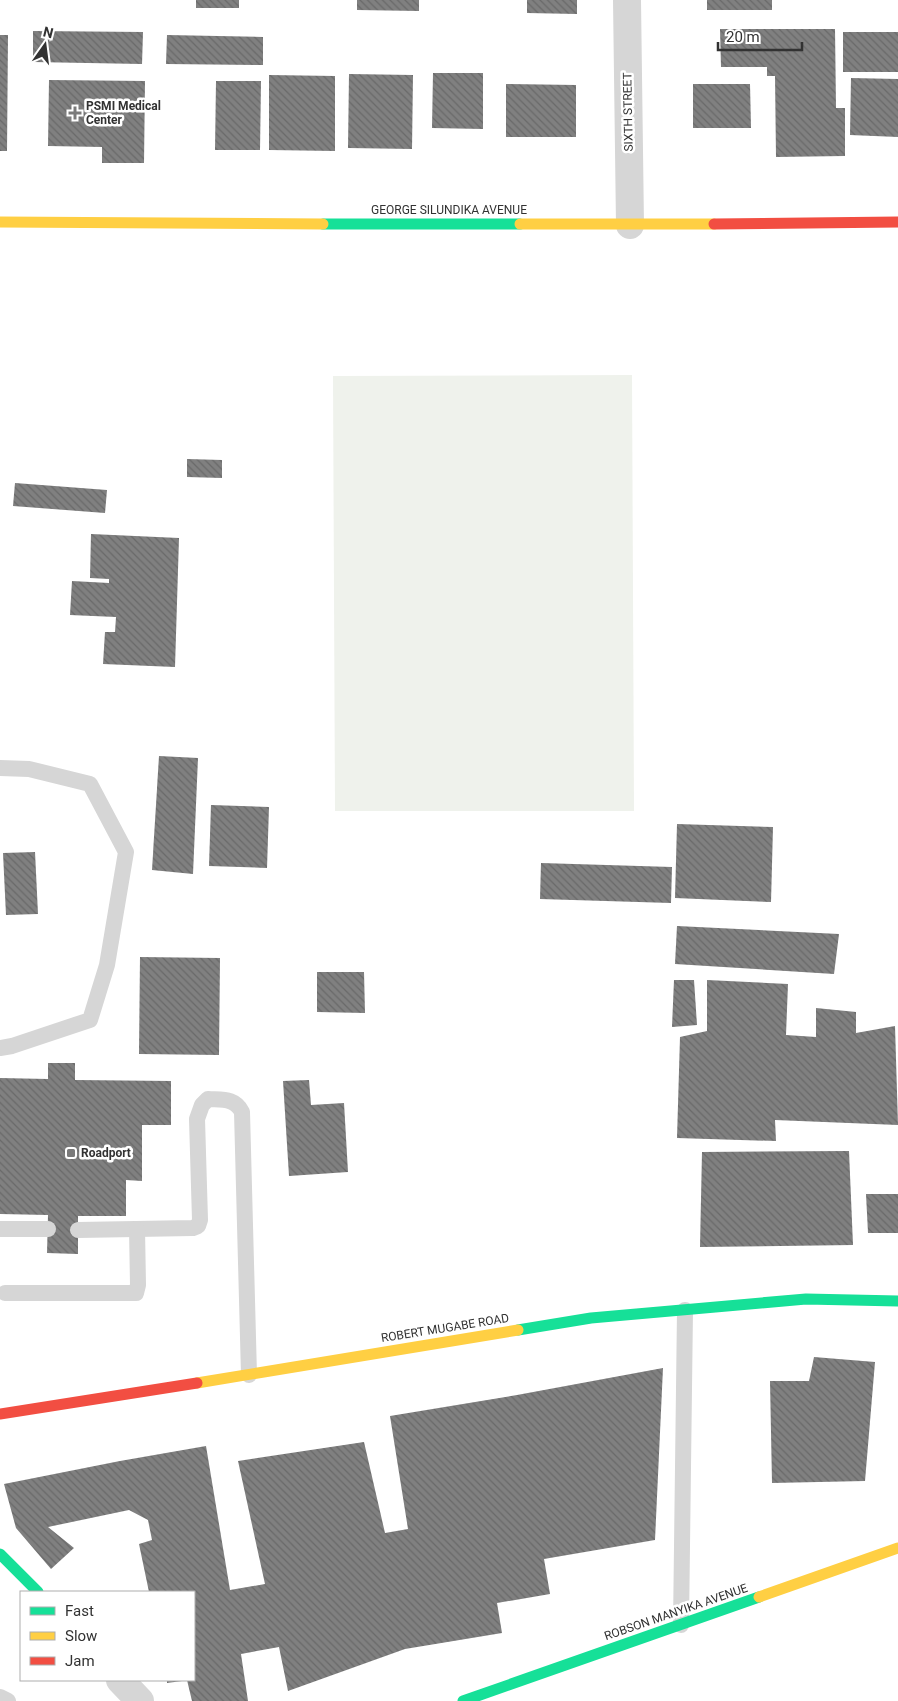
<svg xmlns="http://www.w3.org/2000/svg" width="898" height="1701" font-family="Roboto,sans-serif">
  <defs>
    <pattern id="building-back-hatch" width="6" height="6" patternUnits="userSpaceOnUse" patternTransform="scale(1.25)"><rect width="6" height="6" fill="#808080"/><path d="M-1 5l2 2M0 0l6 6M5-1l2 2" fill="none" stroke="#696969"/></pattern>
  </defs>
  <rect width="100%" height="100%" fill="#fff"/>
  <polygon fill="#eff2ec" points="632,375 634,811 335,811 333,376"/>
  <g fill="url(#building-back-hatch)">
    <rect x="196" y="0" width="43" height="8"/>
    <polygon points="357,0 419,0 419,11 357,10"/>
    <polygon points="527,0 577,0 577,14 527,13"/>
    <rect x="707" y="0" width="65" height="10"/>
    <polygon points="720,29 835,29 836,108 845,108 845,156 776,157 775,76 767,76 767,67 721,67"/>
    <polygon points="33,31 143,32 142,64 33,62"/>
    <rect x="843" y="32" width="55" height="40"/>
    <polygon points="0,35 8,35 7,151 0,151"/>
    <polygon points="167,35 263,37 263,65 166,64"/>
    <polygon points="433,73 483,73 483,129 432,128"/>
    <polygon points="349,74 413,75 412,149 348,148"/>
    <polygon points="269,75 335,76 335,151 269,150"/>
    <polygon points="851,78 898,79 898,137 850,135"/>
    <polygon points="49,80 145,81 144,163 102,163 102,147 48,146"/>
    <polygon points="216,81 261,81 260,150 215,150"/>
    <polygon points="506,84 576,85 576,137 506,137"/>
    <polygon points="693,84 750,84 751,128 693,128"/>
    <polygon points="187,459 222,460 222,478 187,477"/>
    <polygon points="15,483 107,490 105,513 13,506"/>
    <polygon points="91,534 179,538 175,667 103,664 105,632 115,632 116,617 70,615 72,581 109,583 109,579 90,578"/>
    <polygon points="159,756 198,758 193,874 152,870"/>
    <polygon points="211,805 269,807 267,868 209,866"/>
    <polygon points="677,824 773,827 771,902 675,898"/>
    <polygon points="35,852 38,914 6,915 3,853"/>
    <polygon points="541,863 672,867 671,903 540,899"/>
    <polygon points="677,926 839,934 834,974 675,964"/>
    <polygon points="140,957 220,958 219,1055 139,1054"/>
    <polygon points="317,972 364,972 365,1013 317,1012"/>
    <polygon points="674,980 694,980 697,1025 672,1027"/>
    <polygon points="707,980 788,984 786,1035 816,1037 816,1008 856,1012 856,1033 895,1026 898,1125 775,1120 776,1141 677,1138 680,1037 707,1031"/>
    <polygon points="48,1063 75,1063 75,1080 171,1081 171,1125 142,1125 142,1181 126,1180 126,1216 78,1216 78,1254 47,1253 48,1215 0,1214 0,1078 48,1079"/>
    <polygon points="309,1080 311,1105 344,1103 348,1172 289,1176 283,1081"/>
    <polygon points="849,1151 853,1245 700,1247 702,1152"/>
    <polygon points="866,1194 898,1194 898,1233 868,1233"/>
    <polygon points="814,1357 875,1362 865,1481 772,1483 770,1381 809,1381"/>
    <polygon points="663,1368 655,1540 544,1559 550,1594 497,1603 502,1633 405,1649 288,1691 279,1647 241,1654 248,1701 192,1701 187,1680 194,1680 194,1592 149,1592 139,1544 152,1540 148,1520 129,1510 48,1527 74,1548 51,1569 16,1528 4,1484 120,1461 206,1446 230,1590 265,1584 238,1461 364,1442 385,1533 408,1529 390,1416 517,1395"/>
    <polygon points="167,1680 182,1680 182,1681 167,1683"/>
  </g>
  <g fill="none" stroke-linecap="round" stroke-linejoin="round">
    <g stroke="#d6d6d6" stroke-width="16">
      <polyline points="0,768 29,769 90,784 126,852 107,965 90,1020 12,1046 0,1048"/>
      <polyline points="0,1229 48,1229"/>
      <path d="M78,1230L193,1228L198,1226L200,1220L197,1119L202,1105L208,1099C223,1100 235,1098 242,1112L249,1375"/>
      <polyline points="5,1293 136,1293 138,1285 137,1229"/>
      <polyline points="681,1625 685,1310"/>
      <polyline points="0,1697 8,1701"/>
    </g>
    <g stroke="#d6d6d6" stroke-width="28">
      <polyline points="627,0 630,225"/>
      <polyline points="120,1680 140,1701"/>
    </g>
    <g stroke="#16e098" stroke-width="11">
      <polyline points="323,224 520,224"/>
      <polyline points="518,1330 591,1318 806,1299 898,1301"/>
      <polyline points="0,1554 38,1592"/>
      <polyline points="463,1701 759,1597"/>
    </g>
    <g stroke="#ffcf43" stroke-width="11">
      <polyline points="0,222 323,224"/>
      <polyline points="520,224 714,224"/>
      <polyline points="197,1383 518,1330"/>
      <polyline points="759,1597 898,1548"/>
    </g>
    <g stroke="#f24e42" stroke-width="11">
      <polyline points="714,224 898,222"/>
      <polyline points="0,1414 197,1383"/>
    </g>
  </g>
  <g fill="#7a7a7a" stroke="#fff" stroke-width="2">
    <path d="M72.5 105.5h5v5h5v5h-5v5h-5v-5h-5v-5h5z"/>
    <rect x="66" y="1148" width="10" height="10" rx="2.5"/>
  </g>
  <g text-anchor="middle" stroke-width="5" stroke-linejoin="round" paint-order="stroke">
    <g font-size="12" font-weight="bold" fill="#323232" stroke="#fff" text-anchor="start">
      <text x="86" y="110">PSMI Medical<tspan x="86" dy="14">Center</tspan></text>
      <text x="81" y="1157">Roadport</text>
    </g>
    <g font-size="12" fill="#323232" stroke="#fff">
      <text transform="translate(628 112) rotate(-91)" y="4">SIXTH STREET</text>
      <text x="449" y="214">GEORGE SILUNDIKA AVENUE</text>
      <text transform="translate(445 1328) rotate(-9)" y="4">ROBERT MUGABE ROAD</text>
      <text transform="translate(676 1612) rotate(-19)" y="4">ROBSON MANYIKA AVENUE</text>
    </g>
  </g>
  <rect x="20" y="1591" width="175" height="90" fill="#ffffff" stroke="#adadad"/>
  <rect x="30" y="1607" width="25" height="8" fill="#16e098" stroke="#adadad"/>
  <text x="65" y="1616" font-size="15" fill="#323232">Fast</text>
  <rect x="30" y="1632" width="25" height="8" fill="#ffcf43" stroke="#adadad"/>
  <text x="65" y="1641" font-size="15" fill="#323232">Slow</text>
  <rect x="30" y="1657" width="25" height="8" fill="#f24e42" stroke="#adadad"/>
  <text x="65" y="1666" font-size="15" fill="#323232">Jam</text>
  <g transform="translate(45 45) rotate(14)" stroke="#ffffff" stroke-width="4" paint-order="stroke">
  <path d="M0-4L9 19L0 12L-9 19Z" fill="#323232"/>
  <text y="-8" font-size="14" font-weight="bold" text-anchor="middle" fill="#323232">N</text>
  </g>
  <path d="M718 42v8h84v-8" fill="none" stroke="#323232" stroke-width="2.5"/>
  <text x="726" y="42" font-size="15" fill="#323232" stroke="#ffffff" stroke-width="4" paint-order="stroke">20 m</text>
</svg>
